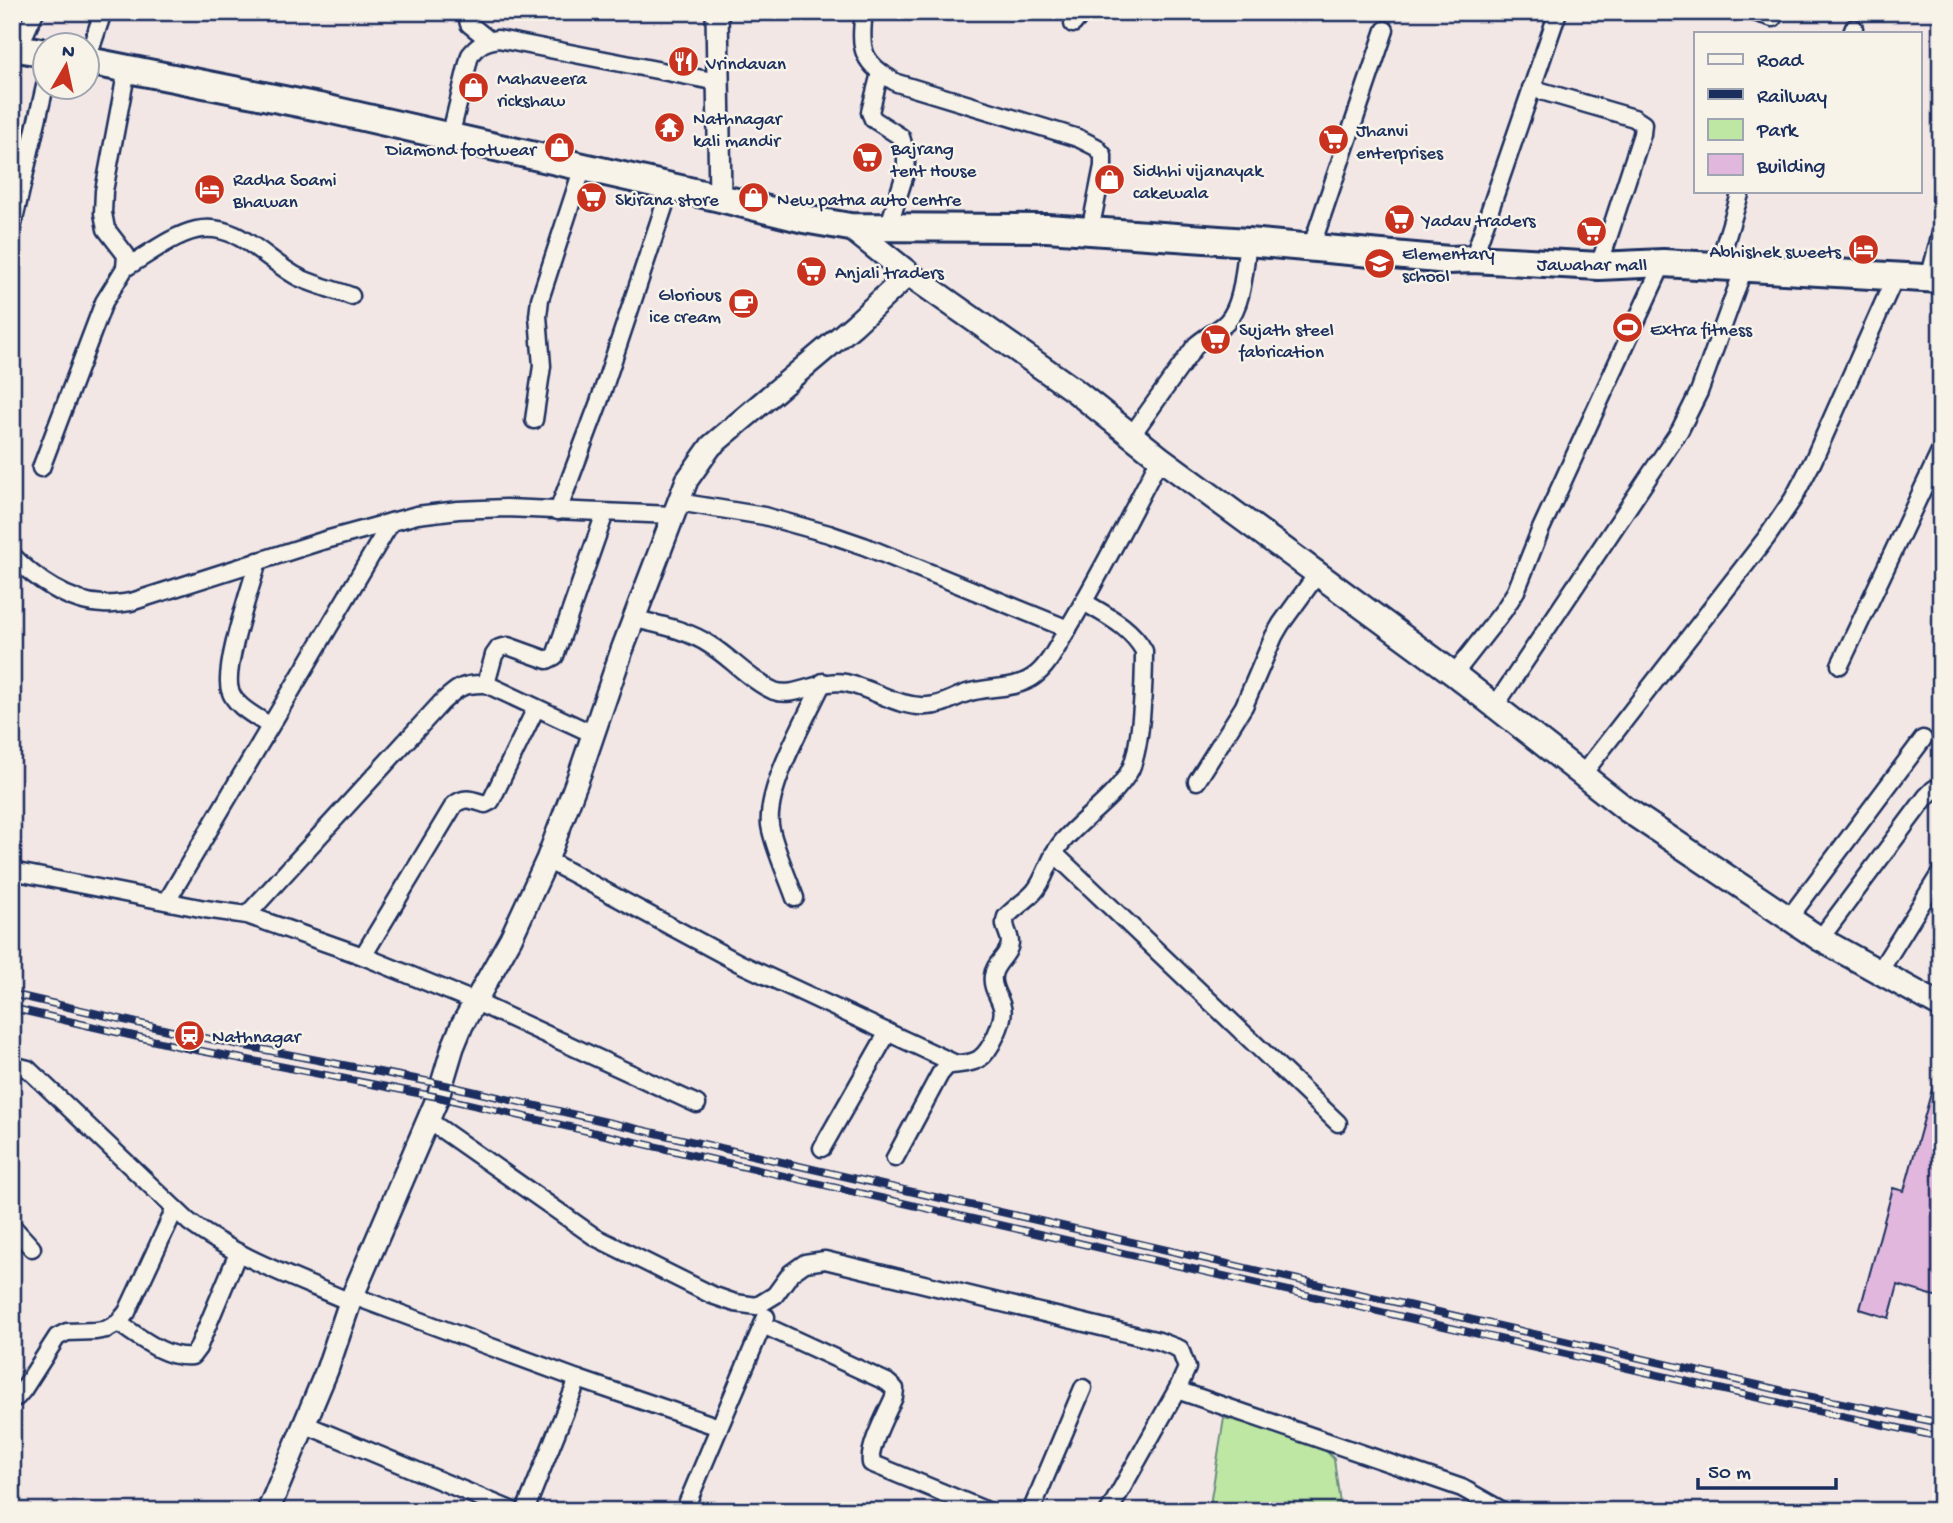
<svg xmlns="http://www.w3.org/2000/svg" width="1953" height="1523" font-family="'Gochi Hand',sans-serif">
  <rect width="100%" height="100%" fill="#f3e7e6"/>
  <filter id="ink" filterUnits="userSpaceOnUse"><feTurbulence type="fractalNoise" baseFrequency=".0143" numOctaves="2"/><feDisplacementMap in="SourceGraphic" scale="14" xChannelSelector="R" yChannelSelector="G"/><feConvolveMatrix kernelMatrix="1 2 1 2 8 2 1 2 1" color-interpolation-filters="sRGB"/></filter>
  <g filter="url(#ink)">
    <polygon fill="#bee7a3" stroke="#6c8b80" stroke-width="2" points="1224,1418 1314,1438 1334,1459 1341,1511 1209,1511"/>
    <polygon fill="#e1b7de" stroke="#1b2f5e" stroke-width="2" points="1936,1075 1941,1076 1941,1298 1898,1285 1889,1318 1860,1309 1893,1188 1904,1191"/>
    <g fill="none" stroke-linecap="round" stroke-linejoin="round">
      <defs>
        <g id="minor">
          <polyline points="466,12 469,24 489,40"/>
          <path d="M864,12C859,51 862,63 897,83L1078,138L1096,147L1103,155V166L1090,231"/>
          <polyline points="1754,12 1773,18"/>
          <polyline points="1073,24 1083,12"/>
          <polyline points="1852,33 1854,28"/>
          <polyline points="18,49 35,12"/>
          <polyline points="88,57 103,12"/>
          <polyline points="880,73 870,112 873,119 901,137 906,154 906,171 888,228"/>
          <polyline points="1531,88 1634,118 1643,124 1642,134 1599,266"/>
          <path d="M450,137L470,55C478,45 485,41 498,39L718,82"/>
          <polyline points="12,228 46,82"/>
          <polyline points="1311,248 1385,30"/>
          <polyline points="1473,259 1558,12"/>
          <polyline points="1718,266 1741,191"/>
          <path d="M125,268C146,256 173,235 196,230C238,221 266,261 300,278C316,285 334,290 351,296"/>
          <polyline points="1929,279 1941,233"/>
          <polyline points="534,420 542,366 538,316 540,299 583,167"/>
          <path d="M1131,436L1196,345C1206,336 1218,331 1227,322C1244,303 1244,267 1248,242"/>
          <polyline points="41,468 104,302 125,268 126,255 106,229 103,213 104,191 127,69"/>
          <polyline points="678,502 764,516 829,534 864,546 1068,629"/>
          <polyline points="558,511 599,402 671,186"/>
          <path d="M12,555C35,579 69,603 103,604C112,605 122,603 131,602L322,541L417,515L458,510L506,508L673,515"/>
          <path d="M258,561C251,587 223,667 230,690C235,707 256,716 270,726"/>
          <path d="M635,619C660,625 688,630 710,645C731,658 752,682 774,691C795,699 821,678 846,683C874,689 899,708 927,706C942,706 954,697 967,693C989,686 1014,690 1033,677C1049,666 1057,646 1067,630C1101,574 1130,516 1160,458"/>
          <polyline points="1840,665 1941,450"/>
          <polyline points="1454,674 1504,610 1516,591 1540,531 1663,263"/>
          <polyline points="486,684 494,655 499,648 508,646 547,660 555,656 605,513"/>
          <polyline points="1495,706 1680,430 1699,392 1744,268"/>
          <polyline points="1582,775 1767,537 1793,499 1813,461 1895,277"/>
          <polyline points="1197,781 1244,706 1274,636 1281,624 1318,573"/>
          <polyline points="1054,853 1338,1123"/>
          <polyline points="547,860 739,963 956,1064"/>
          <polyline points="12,871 205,909 247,915 363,956 476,1002 697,1104"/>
          <path d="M795,898C788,878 773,845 770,825C766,787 806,718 823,682"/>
          <polyline points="167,901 391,522"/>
          <path d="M247,915L441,703C457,688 463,683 486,684L593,734"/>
          <polyline points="1789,918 1923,739"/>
          <polyline points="1820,939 1926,797 1934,789 1941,789"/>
          <path d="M363,956L454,805C465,796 472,800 485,804L491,801L536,708"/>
          <polyline points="1879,972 1941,872"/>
          <path d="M12,1065L28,1069L189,1222C237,1258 295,1278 350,1302"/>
          <polyline points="428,1120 595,1237 712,1295 735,1303 757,1306 775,1295 791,1273 805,1263 825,1260 1159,1341 1180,1349 1187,1368 1177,1390 1109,1511"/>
          <polyline points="822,1148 888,1032"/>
          <path d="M895,1158L940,1074L947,1066C958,1063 969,1065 979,1059C990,1052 1006,1019 1002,1007C999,996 991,987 993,976C994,963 1009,956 1010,943C1010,932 1002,928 1006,917C1014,908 1026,901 1034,892C1046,879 1049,856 1063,841C1083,818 1113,799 1129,772C1142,750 1144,679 1144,651C1131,627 1107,616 1084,602"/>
          <polyline points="12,1226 32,1248"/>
          <polyline points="353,1296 578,1379 719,1427"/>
          <path d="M118,1323C140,1337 165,1359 192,1356L198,1348L238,1253"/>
          <path d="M763,1325L887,1382L895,1389L894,1397C887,1413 868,1447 871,1463L987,1511"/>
          <polyline points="1177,1390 1462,1488 1503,1511"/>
          <polyline points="12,1396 17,1397 23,1390 57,1337 67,1332 96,1331 107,1329 118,1323 127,1312 175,1209"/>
          <polyline points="304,1424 513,1511"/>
          <polyline points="525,1511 578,1379"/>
          <polyline points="684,1511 766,1317"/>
          <polyline points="1031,1511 1083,1388"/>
        </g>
        <g id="tertiary">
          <polyline points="717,12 720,198"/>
          <polyline points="268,1511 327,1370 350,1302 438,1097 453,1047 462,1025 511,938 547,860 580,773 622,650 687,480 711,446 854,325 909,274"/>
        </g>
        <polyline id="secondary" points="850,227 909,274 1074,390 1160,458 1454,674 1626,809 1820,939 1941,1006"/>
        <g id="primary">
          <polyline points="12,47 46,53"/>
          <polyline points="88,61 319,107 720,198 804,219 850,227 1047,228 1248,242 1449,260 1473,259 1599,266 1663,263 1941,279"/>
        </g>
      </defs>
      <use href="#minor" stroke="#1b2f5e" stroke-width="21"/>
      <use href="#tertiary" stroke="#1b2f5e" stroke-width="26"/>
      <use href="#secondary" stroke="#1b2f5e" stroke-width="28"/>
      <use href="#primary" stroke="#1b2f5e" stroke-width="32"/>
      <use href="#minor" stroke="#f7f3e8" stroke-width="16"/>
      <use href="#tertiary" stroke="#f7f3e8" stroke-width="21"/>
      <use href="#secondary" stroke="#f7f3e8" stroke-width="23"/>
      <use href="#primary" stroke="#f7f3e8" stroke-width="26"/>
      <defs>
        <g id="rail">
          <polyline points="12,994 189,1035 441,1084 1797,1394 1941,1423"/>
          <polyline points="12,1008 186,1048 438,1097 1794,1406 1941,1437"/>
        </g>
      </defs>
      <use href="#rail" stroke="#1b2f5e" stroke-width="8"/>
      <use href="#rail" stroke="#f7f3e8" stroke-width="5" stroke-dasharray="16" stroke-linecap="butt"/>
    </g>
  </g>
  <defs>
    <symbol id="restaurant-disc" viewBox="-11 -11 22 22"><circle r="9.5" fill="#c8321e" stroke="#f7f3e8"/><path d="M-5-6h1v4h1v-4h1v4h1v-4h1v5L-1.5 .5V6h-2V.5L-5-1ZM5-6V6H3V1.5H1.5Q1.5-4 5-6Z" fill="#fff"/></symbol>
    <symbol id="shop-disc" viewBox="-11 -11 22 22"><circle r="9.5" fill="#c8321e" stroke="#f7f3e8"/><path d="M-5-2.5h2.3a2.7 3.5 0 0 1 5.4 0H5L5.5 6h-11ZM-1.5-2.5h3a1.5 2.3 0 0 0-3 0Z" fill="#fff"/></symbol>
    <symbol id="temple-disc" viewBox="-11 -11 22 22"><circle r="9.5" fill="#c8321e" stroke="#f7f3e8"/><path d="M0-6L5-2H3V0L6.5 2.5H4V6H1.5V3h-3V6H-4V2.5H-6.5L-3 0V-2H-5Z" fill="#fff"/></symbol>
    <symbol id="supermarket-disc" viewBox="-11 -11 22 22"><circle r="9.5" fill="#c8321e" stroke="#f7f3e8"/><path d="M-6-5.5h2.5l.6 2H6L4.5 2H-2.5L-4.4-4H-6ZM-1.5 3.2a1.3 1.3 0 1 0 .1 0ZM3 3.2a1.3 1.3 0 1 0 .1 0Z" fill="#fff"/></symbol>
    <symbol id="hotel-disc" viewBox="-11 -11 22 22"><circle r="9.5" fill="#c8321e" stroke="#f7f3e8"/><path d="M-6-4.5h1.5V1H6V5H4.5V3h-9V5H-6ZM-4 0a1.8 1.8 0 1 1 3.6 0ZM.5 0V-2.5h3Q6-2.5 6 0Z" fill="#fff"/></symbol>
    <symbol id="school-disc" viewBox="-11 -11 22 22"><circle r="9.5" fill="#c8321e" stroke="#f7f3e8"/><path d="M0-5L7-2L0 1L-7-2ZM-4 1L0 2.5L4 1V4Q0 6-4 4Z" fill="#fff"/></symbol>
    <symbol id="cafe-disc" viewBox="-11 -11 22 22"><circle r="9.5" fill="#c8321e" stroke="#f7f3e8"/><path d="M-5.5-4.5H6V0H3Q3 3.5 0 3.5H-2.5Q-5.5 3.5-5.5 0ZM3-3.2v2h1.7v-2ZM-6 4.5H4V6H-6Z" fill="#fff"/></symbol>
    <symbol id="stadium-disc" viewBox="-11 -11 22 22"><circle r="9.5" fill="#c8321e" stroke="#f7f3e8"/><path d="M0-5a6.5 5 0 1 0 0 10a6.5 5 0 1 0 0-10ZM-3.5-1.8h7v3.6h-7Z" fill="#fff"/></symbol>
    <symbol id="station-disc" viewBox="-11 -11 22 22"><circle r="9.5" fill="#c8321e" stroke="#f7f3e8"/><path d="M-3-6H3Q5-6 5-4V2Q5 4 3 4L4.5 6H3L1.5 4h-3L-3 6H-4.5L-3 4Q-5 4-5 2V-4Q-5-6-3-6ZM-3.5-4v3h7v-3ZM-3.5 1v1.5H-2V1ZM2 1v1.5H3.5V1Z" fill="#fff"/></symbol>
  </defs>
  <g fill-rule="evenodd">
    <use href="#restaurant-disc" x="666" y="44" width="35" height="35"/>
    <use href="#shop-disc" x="456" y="70" width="35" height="35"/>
    <use href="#temple-disc" x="652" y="110" width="35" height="35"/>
    <use href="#supermarket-disc" x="1316" y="122" width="35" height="35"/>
    <use href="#shop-disc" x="542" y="130" width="35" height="35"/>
    <use href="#supermarket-disc" x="850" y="140" width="35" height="35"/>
    <use href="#shop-disc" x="1092" y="162" width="35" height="35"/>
    <use href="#hotel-disc" x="192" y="172" width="35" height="35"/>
    <use href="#supermarket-disc" x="574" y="180" width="35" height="35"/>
    <use href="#shop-disc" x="736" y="180" width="35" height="35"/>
    <use href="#supermarket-disc" x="1382" y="202" width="35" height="35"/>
    <use href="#supermarket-disc" x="1574" y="214" width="35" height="35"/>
    <use href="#hotel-disc" x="1846" y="232" width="35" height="35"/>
    <use href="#school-disc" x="1362" y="246" width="35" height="35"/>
    <use href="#supermarket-disc" x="794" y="254" width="35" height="35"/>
    <use href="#cafe-disc" x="726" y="286" width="35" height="35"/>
    <use href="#stadium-disc" x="1610" y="310" width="35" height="35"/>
    <use href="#supermarket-disc" x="1198" y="322" width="35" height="35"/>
    <use href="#station-disc" x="172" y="1018" width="35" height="35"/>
  </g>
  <g text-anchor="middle" stroke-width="5" stroke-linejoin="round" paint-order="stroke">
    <g font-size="19" fill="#1b2f5e" stroke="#f7f3e8" text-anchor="start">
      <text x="706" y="69">Vrindavan</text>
      <text x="497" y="84">Mahaveera<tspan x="497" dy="22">rickshaw</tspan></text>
      <text x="693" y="124">Nathnagar<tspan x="693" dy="22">kali mandir</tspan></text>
      <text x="1356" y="136">Jhanvi<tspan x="1356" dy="22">enterprises</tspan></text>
      <text x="891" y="154">Bajrang<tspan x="891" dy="22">tent House</tspan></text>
      <text x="536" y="155" text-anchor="end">Diamond footwear</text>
      <text x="1133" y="176">Sidhhi vijanayak<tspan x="1133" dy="22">cakewala</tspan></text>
      <text x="233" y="185">Radha Soami<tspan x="233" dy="22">Bhawan</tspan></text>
      <text x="615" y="205">Skirana store</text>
      <text x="777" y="205">New patna auto centre</text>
      <text x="1422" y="226">Yadav traders</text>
      <text x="1841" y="257" text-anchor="end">Abhishek sweets</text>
      <text x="1402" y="259">Elementary<tspan x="1402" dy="22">school</tspan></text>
      <text x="1592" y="270" text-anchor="middle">Jawahar mall</text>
      <text x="835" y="278">Anjali traders</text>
      <text x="721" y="300" text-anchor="end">Glorious<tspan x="721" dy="22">ice cream</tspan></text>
      <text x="1239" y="335">Sujath steel<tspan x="1239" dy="22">fabrication</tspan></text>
      <text x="1650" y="335">Extra fitness</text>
      <text x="212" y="1042">Nathnagar</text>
    </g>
  </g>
  <rect width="1953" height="1523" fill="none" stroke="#f7f3e8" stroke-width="42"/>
  <rect x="21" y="21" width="1911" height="1481" fill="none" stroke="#1b2f5e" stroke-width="2.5" filter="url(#ink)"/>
  <rect x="1694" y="32" width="228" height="161" fill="#f7f3e8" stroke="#9fa5b1" stroke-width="2"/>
  <rect x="1708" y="54" width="35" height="10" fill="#f7f3e8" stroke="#9fa5b1" stroke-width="2"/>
  <text x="1757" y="66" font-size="21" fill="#1b2f5e">Road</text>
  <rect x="1708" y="89" width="35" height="10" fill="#1b2f5e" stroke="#9fa5b1" stroke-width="2"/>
  <text x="1757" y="102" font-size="21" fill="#1b2f5e">Railway</text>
  <rect x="1708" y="119" width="35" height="21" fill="#bee7a3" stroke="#9fa5b1" stroke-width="2"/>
  <text x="1757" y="136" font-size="21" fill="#1b2f5e">Park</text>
  <rect x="1708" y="154" width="35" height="21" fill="#e1b7de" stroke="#9fa5b1" stroke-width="2"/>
  <text x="1757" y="172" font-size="21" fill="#1b2f5e">Building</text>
  <g transform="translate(66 66) rotate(9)"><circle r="33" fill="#f7f3e8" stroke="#9fa5b1" stroke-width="2"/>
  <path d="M0-5L12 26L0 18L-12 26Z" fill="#c8321e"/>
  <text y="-10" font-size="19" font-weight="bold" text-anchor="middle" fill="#1b2f5e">N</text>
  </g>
  <path d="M1698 1478v10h138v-10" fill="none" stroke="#1b2f5e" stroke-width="3.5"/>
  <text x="1708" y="1478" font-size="21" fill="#1b2f5e" stroke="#f7f3e8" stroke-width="5" paint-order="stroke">50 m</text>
</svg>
